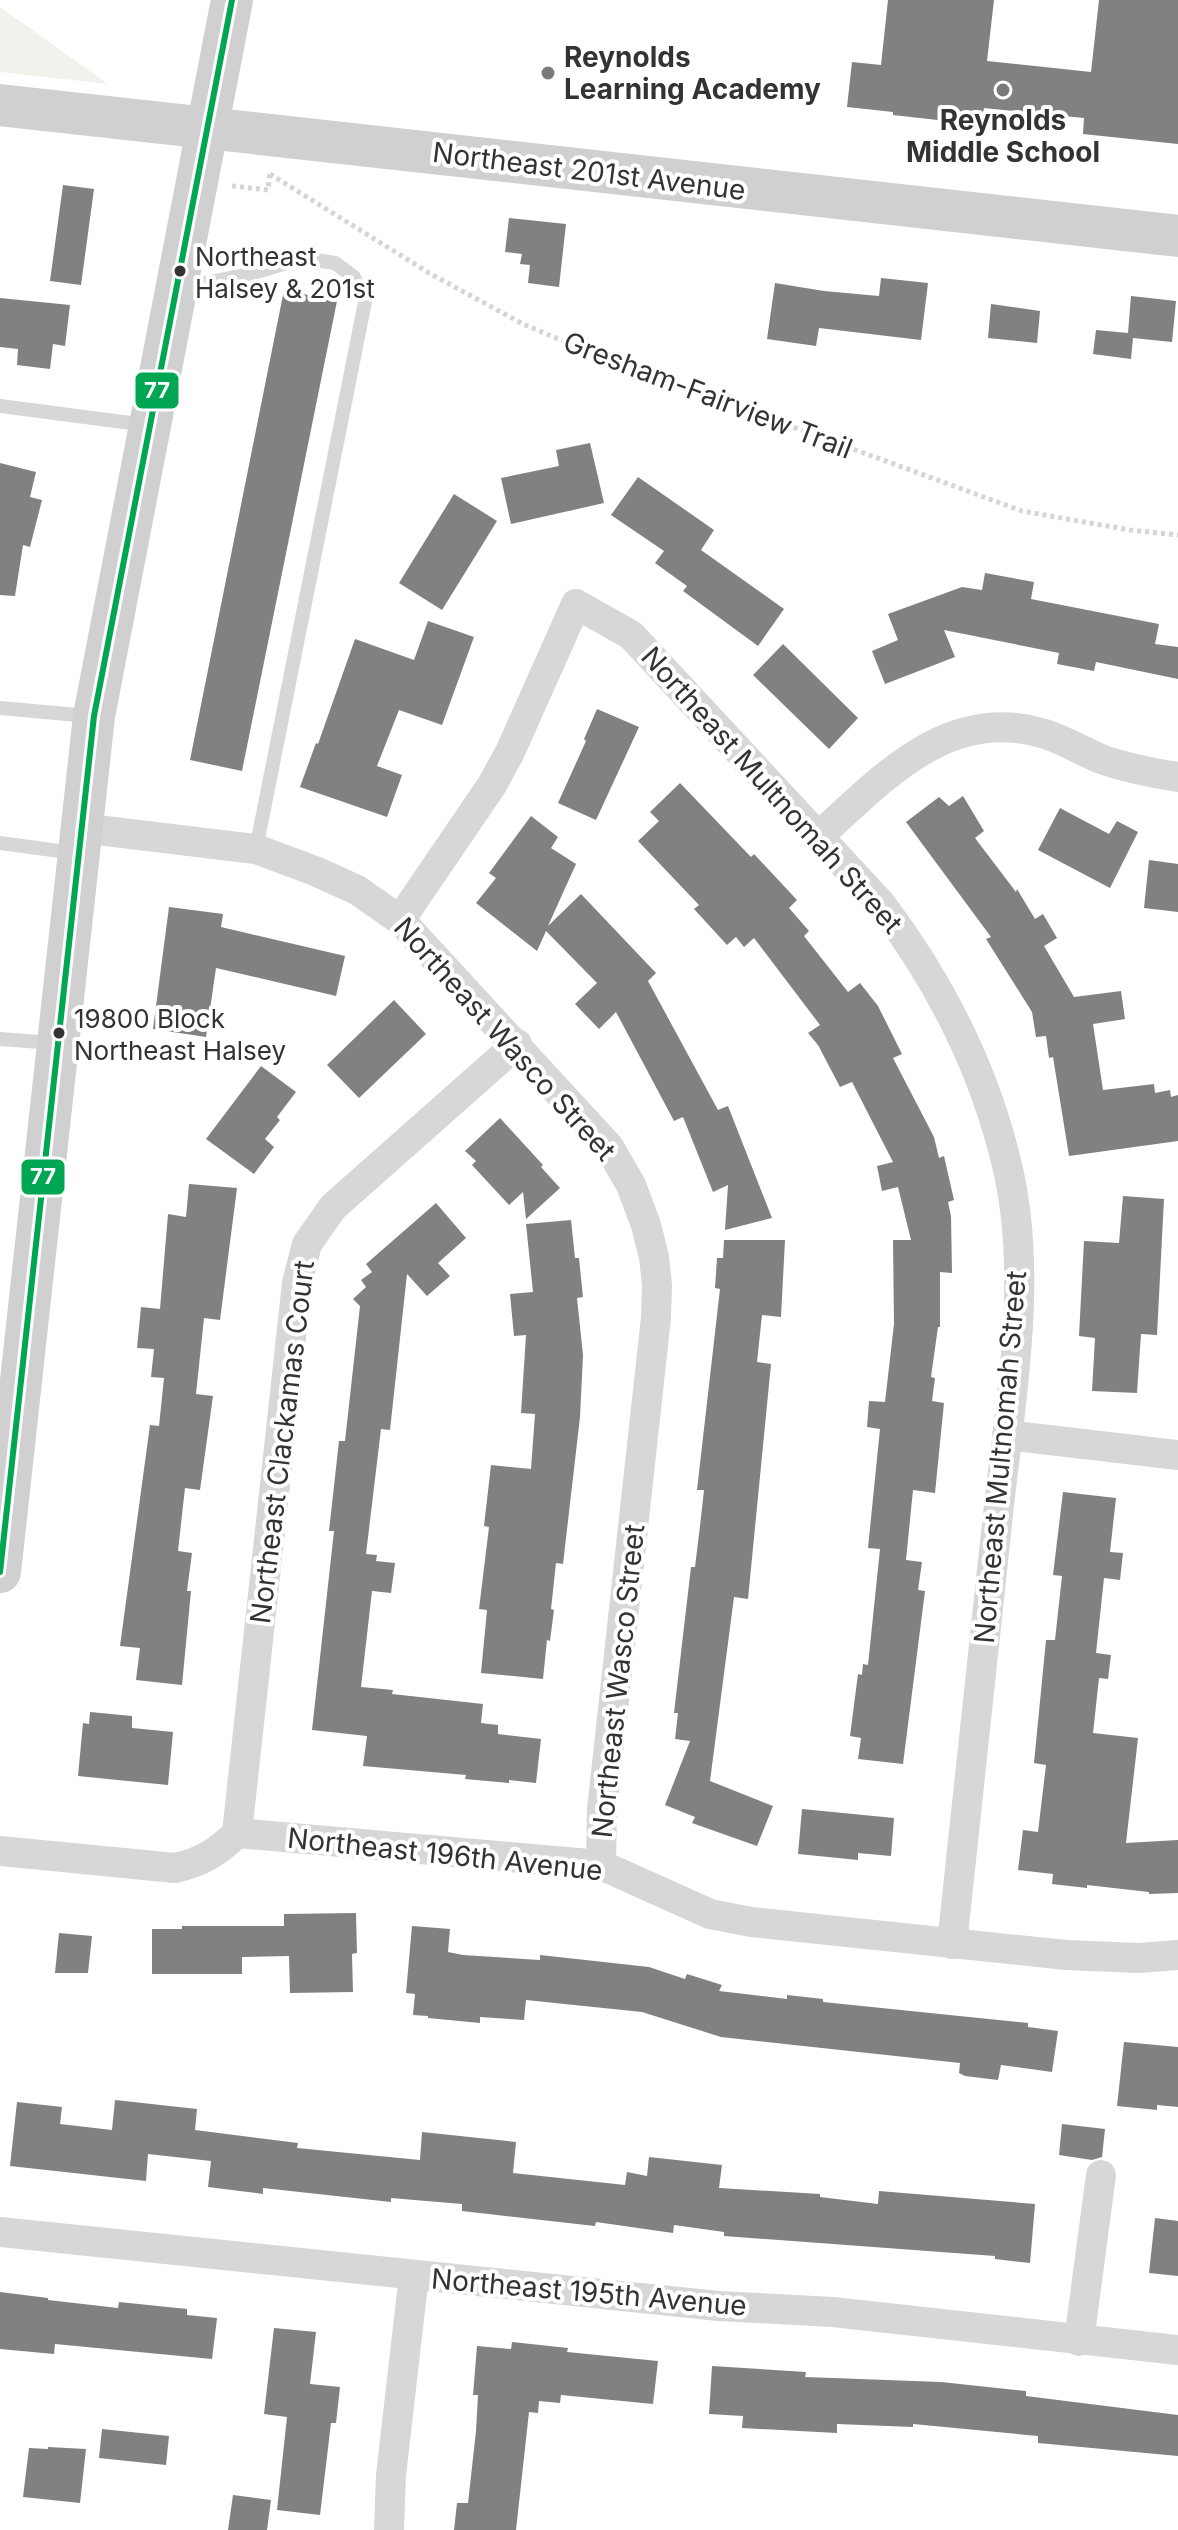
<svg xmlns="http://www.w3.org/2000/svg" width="1178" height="2530" font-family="Inter,sans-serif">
  <rect width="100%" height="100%" fill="#fff"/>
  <polygon fill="#f0f3ec" points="0,7 108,84 0,72"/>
  <g fill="#818181">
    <polygon points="888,0 994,0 987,61 1091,72 1099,0 1178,0 1178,144 1083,134 1084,118 984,108 982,125 893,115 893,112 847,107 852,62 881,65"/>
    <polygon points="63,185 94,189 81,285 50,281"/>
    <polygon points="509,218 566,224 559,287 528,283 530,265 520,264 522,254 505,252"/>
    <polygon points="881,278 928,283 921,340 819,328 816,346 767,339 775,283 824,291 879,296"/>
    <polygon points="284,290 337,301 242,771 190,760"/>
    <polygon points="1131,296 1176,301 1172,342 1133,338 1131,359 1093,354 1096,330 1128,333"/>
    <polygon points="0,298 70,305 65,346 53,344 50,369 17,365 18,349 0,347"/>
    <polygon points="991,304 1040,311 1037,343 988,338"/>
    <polygon points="590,443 604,503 511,524 501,478 559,466 556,450"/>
    <polygon points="0,463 36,472 30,497 42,500 30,547 23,545 15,596 0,595"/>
    <polygon points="638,477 714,530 701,550 784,609 758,646 683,591 687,586 655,563 664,551 611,515"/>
    <polygon points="454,494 497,521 442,610 399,583"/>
    <polygon points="985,573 1034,582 1031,599 1159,624 1155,644 1178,647 1178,679 1096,662 1094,671 1057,664 1059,653 944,630 955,657 885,684 872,651 898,640 888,614 962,587 982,590"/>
    <polygon points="428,621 474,637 442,725 399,710 377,766 402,775 387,817 300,787 316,743 318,744 355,639 414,660"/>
    <polygon points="783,644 858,718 829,749 753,675"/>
    <polygon points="597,709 639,727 596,820 558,803 586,741 584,739"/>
    <polygon points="680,783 751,857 754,854 797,900 789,908 809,931 804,936 848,992 860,983 878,1006 902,1054 893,1058 934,1137 939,1158 944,1156 954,1200 948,1202 951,1216 952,1273 940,1272 940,1327 938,1327 931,1377 935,1378 932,1401 944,1403 935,1493 913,1490 906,1560 922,1562 918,1590 925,1591 903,1764 858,1759 861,1738 850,1736 858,1674 862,1675 863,1664 868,1665 880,1549 868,1548 880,1429 867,1427 869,1401 885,1402 894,1324 893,1240 911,1240 898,1187 882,1191 877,1166 893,1162 852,1082 840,1087 818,1045 808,1033 820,1025 754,938 744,947 736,937 727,945 694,909 699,905 638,841 659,821 650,812"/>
    <polygon points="963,796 984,831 975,838 1016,892 1017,889 1035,919 1043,914 1057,938 1044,946 1074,997 1121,991 1125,1019 1093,1024 1103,1090 1154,1084 1155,1093 1170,1090 1171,1097 1178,1095 1178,1141 1069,1156 1053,1057 1049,1058 1046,1036 1036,1037 1032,1012 986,939 991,937 906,822 939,797 949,806"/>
    <polygon points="1060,808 1109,834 1117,821 1138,832 1110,888 1038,850"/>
    <polygon points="531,816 558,837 551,848 576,864 548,926 581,894 656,973 648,981 718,1110 728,1106 772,1218 725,1230 728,1185 713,1192 683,1117 674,1121 616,1012 599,1029 575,1004 597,983 546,931 537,951 476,903 496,878 489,873"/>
    <polygon points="1149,860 1178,864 1178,912 1144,908"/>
    <polygon points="169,907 223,914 221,927 345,956 336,996 216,968 206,1037 153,1029"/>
    <polygon points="394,1000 426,1034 359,1098 327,1065"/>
    <polygon points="261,1066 296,1092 277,1117 280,1120 265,1139 274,1147 254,1174 206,1139"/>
    <polygon points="500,1118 543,1165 541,1167 560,1188 526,1219 523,1192 509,1205 472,1165 476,1161 465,1151"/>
    <polygon points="189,1184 237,1188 220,1320 204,1318 196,1394 213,1396 200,1490 185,1488 178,1551 192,1553 187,1591 191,1591 182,1685 136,1680 140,1648 120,1646 150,1425 159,1426 164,1378 151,1377 154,1349 137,1348 141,1307 160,1309 168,1214 186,1217"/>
    <polygon points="1123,1196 1164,1199 1157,1335 1141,1334 1137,1393 1092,1391 1095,1338 1079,1336 1084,1241 1119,1243"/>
    <polygon points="436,1203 466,1238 438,1263 450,1276 427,1296 407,1274 390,1430 381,1429 366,1554 377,1555 376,1561 395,1563 391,1593 372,1591 361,1687 393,1690 392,1694 483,1704 481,1723 498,1725 498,1734 541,1739 536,1783 509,1780 509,1783 465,1779 466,1775 363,1766 367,1736 312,1730 334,1531 329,1531 339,1441 345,1441 360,1306 353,1299 366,1287 361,1280 372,1272 366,1264"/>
    <polygon points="571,1220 575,1258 579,1258 583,1297 577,1298 583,1355 580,1417 563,1564 556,1563 551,1609 554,1610 550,1641 547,1640 543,1679 481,1673 487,1610 479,1609 489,1527 484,1526 491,1465 531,1469 535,1414 521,1413 526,1335 514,1336 510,1294 533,1292 526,1224"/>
    <polygon points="724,1240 785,1240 781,1317 762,1315 757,1362 771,1364 748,1599 734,1597 710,1781 773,1806 757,1846 692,1823 695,1817 665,1805 690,1741 675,1739 678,1713 674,1713 691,1567 695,1567 700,1526 704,1490 697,1490 720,1289 715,1288 717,1258 723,1258"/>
    <polygon points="1063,1492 1116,1498 1110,1552 1123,1553 1120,1580 1104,1578 1096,1653 1111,1655 1108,1679 1099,1678 1093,1733 1138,1738 1126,1843 1178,1840 1178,1893 1149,1894 1149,1892 1087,1885 1087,1888 1052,1884 1053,1874 1018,1870 1023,1830 1038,1832 1046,1765 1034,1763 1046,1640 1055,1640 1062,1576 1053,1575"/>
    <polygon points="90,1712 132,1716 132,1728 173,1732 168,1785 78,1776 83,1723 89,1724"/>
    <polygon points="802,1809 894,1818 891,1856 858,1853 858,1860 798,1854"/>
    <polygon points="356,1913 357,1953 352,1954 353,1992 290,1993 289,1956 242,1957 242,1974 152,1974 152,1929 182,1929 182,1926 284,1926 284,1914"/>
    <polygon points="412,1926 450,1929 448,1952 463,1955 540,1960 540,1955 649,1967 685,1979 687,1974 722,1985 719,1991 787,1999 787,1995 823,1999 823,2002 1028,2023 1028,2027 1058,2031 1052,2072 1001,2065 998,2080 965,2076 959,2073 960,2063 721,2037 642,2012 526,2000 524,2020 480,2017 480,2023 428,2018 428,2016 413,2015 415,1994 406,1993"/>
    <polygon points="59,1933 92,1936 88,1973 55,1973"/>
    <polygon points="1124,2042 1178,2047 1178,2107 1157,2105 1157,2110 1117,2106"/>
    <polygon points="115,2100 197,2109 195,2130 298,2143 297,2148 420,2160 422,2132 516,2142 513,2173 625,2185 627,2172 647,2176 649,2157 722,2165 719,2188 820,2194 820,2197 878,2204 879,2191 1035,2204 1030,2263 995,2259 995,2256 724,2236 724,2232 674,2225 673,2233 596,2222 595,2226 462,2211 462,2204 391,2198 391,2202 263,2188 263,2194 208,2187 211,2161 148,2154 146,2181 10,2166 17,2102 62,2107 60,2124 112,2130"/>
    <polygon points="1062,2124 1105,2129 1102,2157 1092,2160 1059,2155"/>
    <polygon points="1155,2218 1178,2221 1178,2276 1149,2273"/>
    <polygon points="0,2292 48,2298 48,2300 118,2308 119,2302 187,2309 187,2315 217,2318 212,2359 55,2344 54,2354 0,2349"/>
    <polygon points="274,2328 316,2332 310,2384 340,2387 336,2423 331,2423 320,2515 277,2510 287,2417 264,2414"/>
    <polygon points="512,2342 568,2348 567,2352 658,2361 653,2404 561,2395 560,2403 539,2401 538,2413 529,2412 516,2530 454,2530 457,2503 468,2503 476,2431 478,2395 473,2395 477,2346 511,2349"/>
    <polygon points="712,2366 806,2372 805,2377 941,2382 1026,2391 1026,2396 1178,2415 1178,2456 1038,2443 1038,2436 913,2424 913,2427 837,2424 837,2433 742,2428 743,2416 709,2414"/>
    <polygon points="102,2429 169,2436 166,2465 99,2458"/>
    <polygon points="48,2447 86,2449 80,2503 23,2497 29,2448 48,2449"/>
    <polygon points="233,2495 271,2500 267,2530 228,2530"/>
  </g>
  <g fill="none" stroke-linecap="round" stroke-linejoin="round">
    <g stroke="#d5d5d5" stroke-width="5" stroke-dasharray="4 4" stroke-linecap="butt">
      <polyline points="270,174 429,273 523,324 594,354 1022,511 1130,530 1178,535"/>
      <polyline points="232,186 268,190 270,172"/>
    </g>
    <g stroke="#d7d7d7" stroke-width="14">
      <polyline points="182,288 253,273 303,258 335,263 354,277 365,302 256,849"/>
      <polyline points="0,406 146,425"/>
      <polyline points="0,708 89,716"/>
      <polyline points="0,843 74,853"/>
      <polyline points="0,1039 54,1043"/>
    </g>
    <g stroke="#d7d7d7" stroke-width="30">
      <polyline points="81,828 256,849 315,871 357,890 400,920 609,1147 631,1185 646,1225 654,1257 657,1285 656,1318 602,1809 601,1865"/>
      <path d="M819,836C883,778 949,704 1045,734C1064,740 1082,751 1101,759C1126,768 1152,773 1178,777"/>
      <path d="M400,920L492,785L510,752L576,604L631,635L881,904C943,986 987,1074 1009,1174C1032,1279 1011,1400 999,1505C983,1651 967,1797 952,1944"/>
      <polyline points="1007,1435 1178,1455"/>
      <polyline points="237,1833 297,1283 307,1244 333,1207 517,1044"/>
      <path d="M0,1851L175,1868C202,1862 218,1852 237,1833L601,1865L710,1914L751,1922L1066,1955L1139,1958L1178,1955"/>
      <polyline points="0,2232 719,2306 833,2312 1178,2350"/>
      <polyline points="1079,2341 1101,2175"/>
      <polyline points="389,2530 391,2475 414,2275"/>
    </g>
    <g stroke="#d0d0d0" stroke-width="42">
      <polyline points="0,105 1178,236"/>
      <polyline points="0,1572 94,716 232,0"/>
    </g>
    <defs>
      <polyline id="bus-1" points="0,1572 94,716 232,0"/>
    </defs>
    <use href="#bus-1" stroke="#fff" stroke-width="12"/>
    <use href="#bus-1" stroke="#00a651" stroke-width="6"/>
  </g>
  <g fill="#7a7a7a" stroke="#fff" stroke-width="3">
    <circle cx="548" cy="73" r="8"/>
    <circle cx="1003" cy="90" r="8"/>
  </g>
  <g fill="#333" stroke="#fff" stroke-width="3">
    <circle cx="180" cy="271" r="7"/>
    <circle cx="59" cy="1033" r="7"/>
  </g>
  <g text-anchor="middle" stroke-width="8" stroke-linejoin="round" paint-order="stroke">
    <g font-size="26" fill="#333" stroke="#fff" text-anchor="start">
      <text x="195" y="266">Northeast<tspan x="195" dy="32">Halsey &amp; 201st</tspan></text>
      <text x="74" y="1028">19800 Block<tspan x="74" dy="32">Northeast Halsey</tspan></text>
    </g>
    <g font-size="28" font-weight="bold" fill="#333" stroke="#fff" text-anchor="start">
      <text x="564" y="67">Reynolds<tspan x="564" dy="32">Learning Academy</tspan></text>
      <text x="1003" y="130" text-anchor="middle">Reynolds<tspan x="1003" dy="32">Middle School</tspan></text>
    </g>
    <g font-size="28" fill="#333" stroke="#fff">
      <text transform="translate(589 171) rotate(7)" y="10">Northeast 201st Avenue</text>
      <text transform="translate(708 395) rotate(21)" y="10">Gresham-Fairview Trail</text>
      <text transform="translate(772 790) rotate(48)" y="10">Northeast Multnomah Street</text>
      <text transform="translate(505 1039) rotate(48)" y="10">Northeast Wasco Street</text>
      <text transform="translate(282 1442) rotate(-83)" y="10">Northeast Clackamas Court</text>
      <text transform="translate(1000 1457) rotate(-85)" y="10">Northeast Multnomah Street</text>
      <text transform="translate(618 1681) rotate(-84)" y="10">Northeast Wasco Street</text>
      <text transform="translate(445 1854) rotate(6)" y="10">Northeast 196th Avenue</text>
      <text transform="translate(589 2292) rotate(5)" y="10">Northeast 195th Avenue</text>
    </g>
  </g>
  <g stroke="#fff" stroke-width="3">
    <rect x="134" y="371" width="46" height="39" rx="8" fill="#00a651"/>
    <rect x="20" y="1158" width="46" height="38" rx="8" fill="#00a651"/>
  </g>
  <g font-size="22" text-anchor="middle" font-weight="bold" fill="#fff">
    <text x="157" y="398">77</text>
    <text x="43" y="1184">77</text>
  </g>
</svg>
